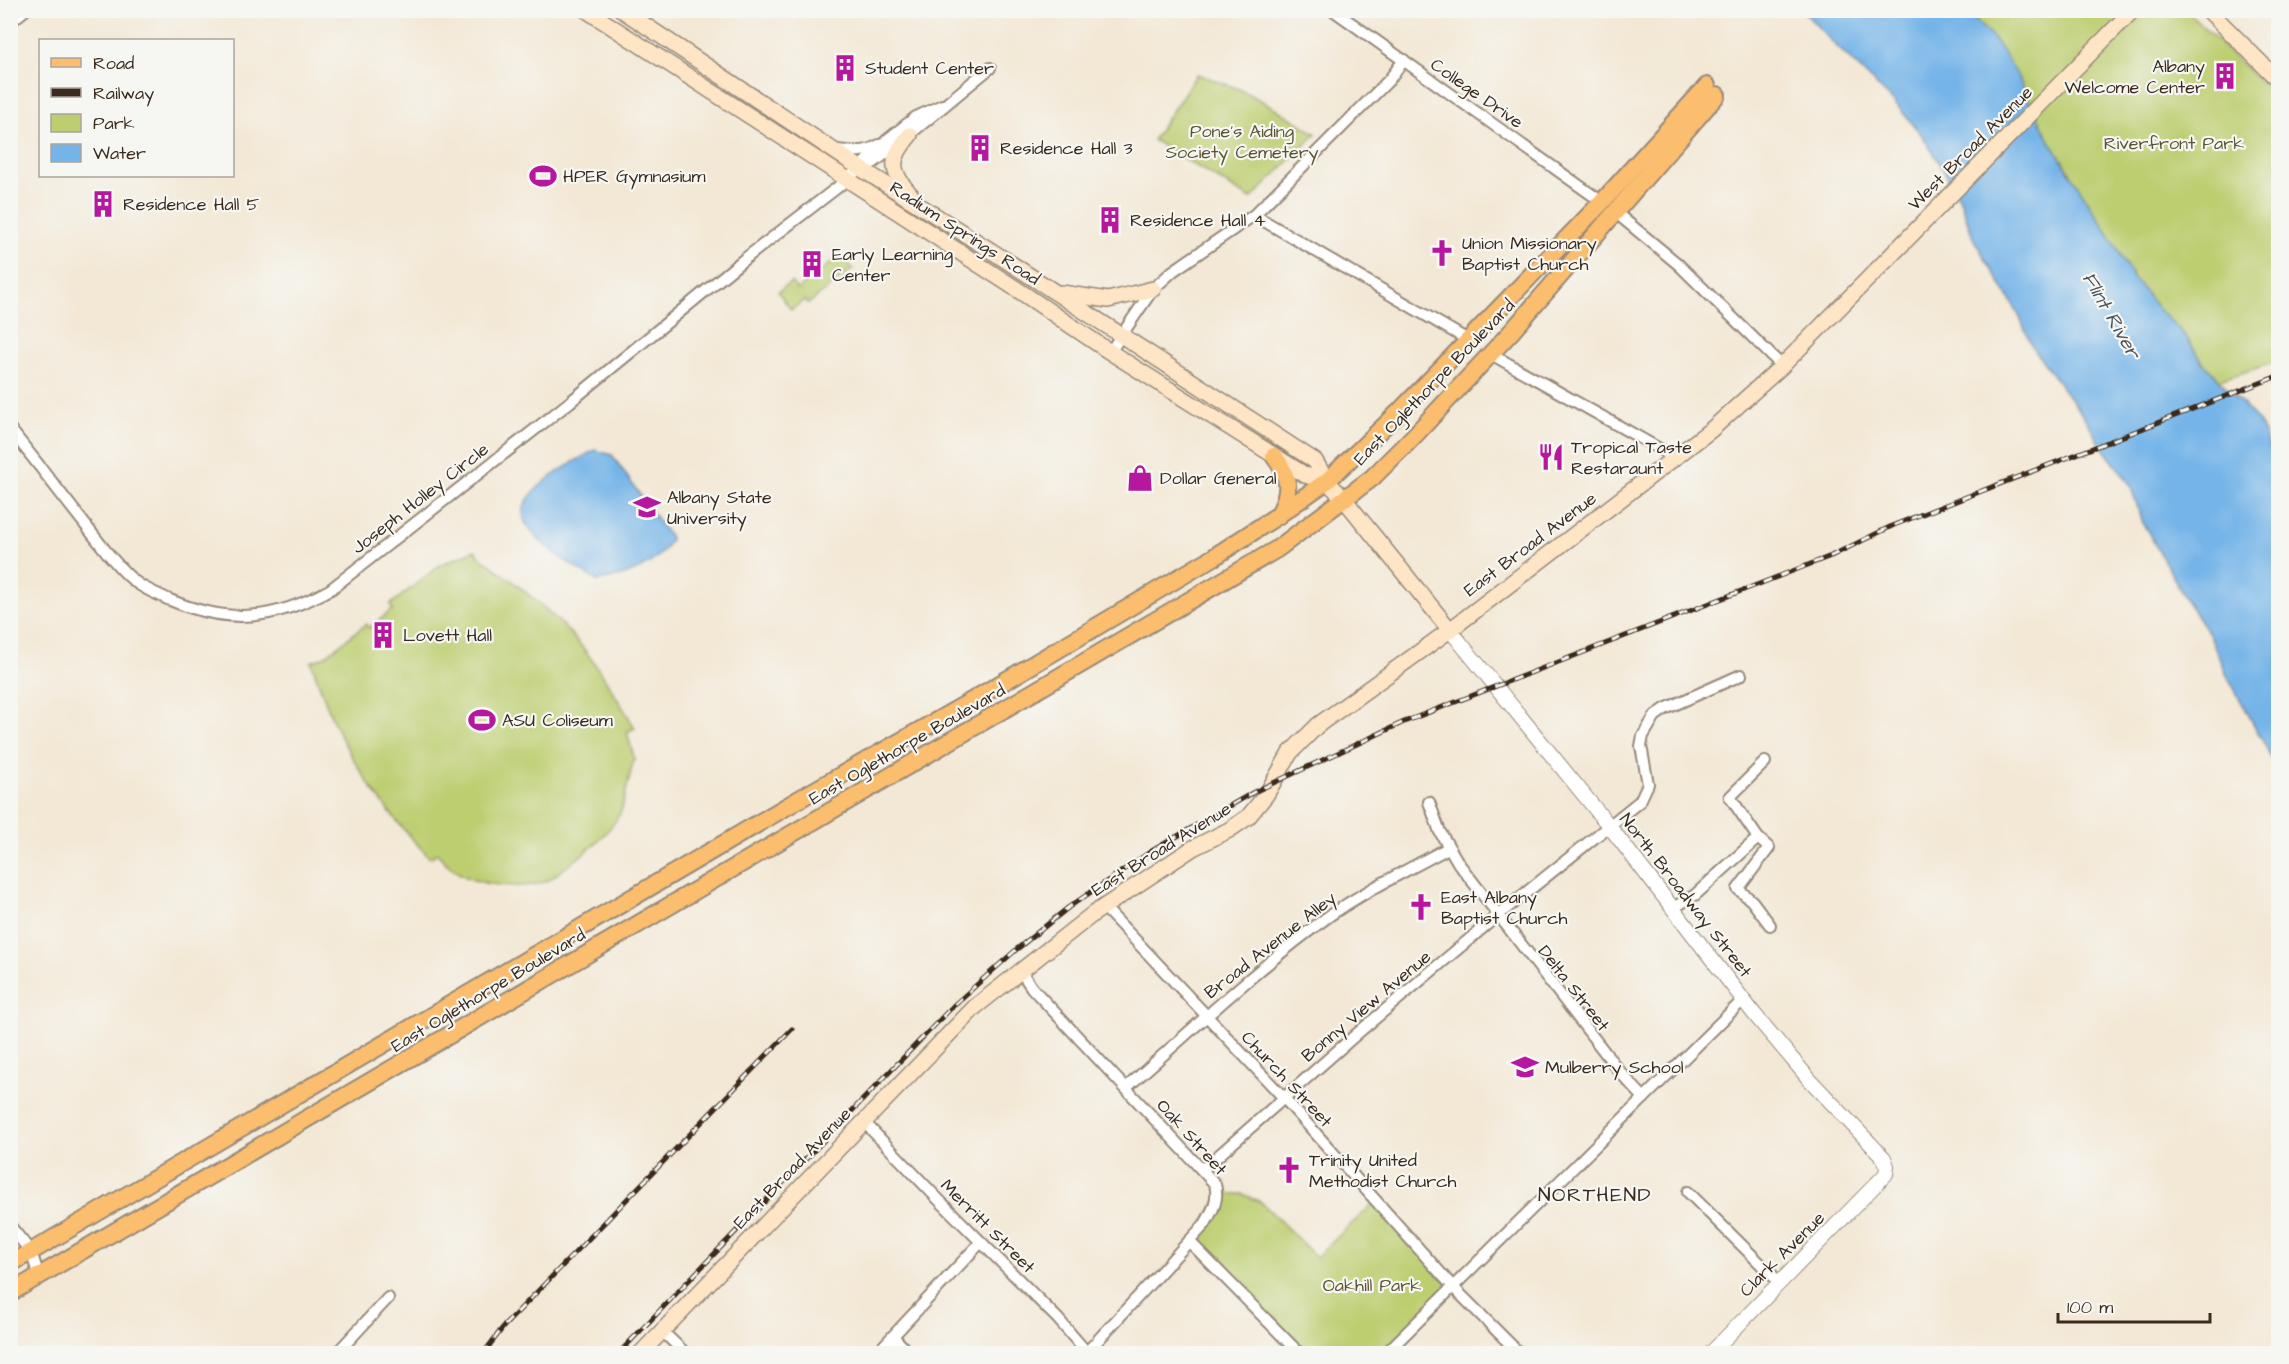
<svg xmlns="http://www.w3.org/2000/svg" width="2289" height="1364" font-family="'Architects Daughter',sans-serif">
  <rect width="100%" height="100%" fill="#f6f6f2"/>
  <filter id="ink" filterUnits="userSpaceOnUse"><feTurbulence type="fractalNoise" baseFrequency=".0167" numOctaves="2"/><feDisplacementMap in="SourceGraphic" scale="12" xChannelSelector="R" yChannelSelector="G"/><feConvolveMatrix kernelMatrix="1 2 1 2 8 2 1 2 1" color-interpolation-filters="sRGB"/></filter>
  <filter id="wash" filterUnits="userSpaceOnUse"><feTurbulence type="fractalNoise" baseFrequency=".008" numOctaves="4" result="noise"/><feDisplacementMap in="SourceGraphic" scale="24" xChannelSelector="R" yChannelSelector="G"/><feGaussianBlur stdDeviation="1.35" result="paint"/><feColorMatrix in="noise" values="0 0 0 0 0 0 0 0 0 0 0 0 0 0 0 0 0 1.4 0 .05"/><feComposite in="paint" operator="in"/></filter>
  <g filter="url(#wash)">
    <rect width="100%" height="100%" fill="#f3e8d5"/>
    <g fill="#bdce71" stroke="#7c7c48" stroke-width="1.5">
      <polygon points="1966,11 2187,11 2278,99 2278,352 2273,363 2220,380 2204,364 2185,335 2157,308 2132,276 2112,240 2050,141 2032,107"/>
      <polygon points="1197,74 1239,89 1275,108 1316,134 1251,199 1153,140"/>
      <polygon points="841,255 853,269 808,304 805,300 791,310 778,292 791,282 797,290"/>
      <path d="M475,550L478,555C510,579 542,603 570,633C596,661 615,695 635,728L627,732L634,758L621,812C604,842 575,860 549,880C530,890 486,886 466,877C455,872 444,862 437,853L430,858C394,821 361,778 338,731C327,709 320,685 311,662L324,657L366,624L369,628L393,609L390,605L440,565Z"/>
      <polygon points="1221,1194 1242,1194 1261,1202 1316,1257 1376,1201 1451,1287 1383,1353 1301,1353 1193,1242"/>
    </g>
    <g fill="#74b4e8" stroke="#586f83" stroke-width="1.5">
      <polygon points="1803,11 1966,11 1994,39 2015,71 2050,141 2112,240 2132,276 2157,308 2185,335 2204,364 2258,420 2278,466 2278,775 2266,747 2224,670 2209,634 2185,598 2143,523 2130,484 2105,451 2084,417 2033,348 2017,311 1974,240 1959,197 1939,162 1921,134 1894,102 1834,44"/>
      <path d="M595,450L612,455L671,539C659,565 624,578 597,581C575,567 537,546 525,522C511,494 576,460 595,450Z"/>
    </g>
  </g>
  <g filter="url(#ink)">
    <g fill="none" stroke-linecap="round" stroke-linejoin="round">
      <defs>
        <g id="minor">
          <polyline points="1333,10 1602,202"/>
          <polyline points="10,22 25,10"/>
          <path d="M837,150C852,152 865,153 879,145"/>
          <path d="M873,163C913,133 950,100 990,68"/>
          <polyline points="1615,212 1678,264 1782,366"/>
          <polyline points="1254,215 1468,340"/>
          <polyline points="1110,352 1153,289 1173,271 1254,215 1389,80 1404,60"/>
          <polyline points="1491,354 1674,457"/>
          <path d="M10,429C35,460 59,491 83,522C99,542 115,565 134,581C144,589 159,595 170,600C230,625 275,620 331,589L570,402L742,261L847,180L887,140L916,117L942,105"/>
          <polyline points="1765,762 1730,797 1758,838 1769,848 1738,889 1752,901 1770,925"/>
          <polyline points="1429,802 1440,832 1459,864 1620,1072 1644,1098"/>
          <polyline points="1104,907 1284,1098 1453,1287 1520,1354"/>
          <polyline points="1673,908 1695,895 1758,838"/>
          <path d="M1020,970L1032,988L1215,1184C1219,1200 1213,1210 1205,1224L1087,1352"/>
          <path d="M1126,1088C1192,1030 1257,968 1329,916C1366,890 1408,870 1448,848"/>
          <polyline points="864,1122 938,1199 1058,1319 1088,1354"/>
          <polyline points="1202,1170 1359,1032 1497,916 1640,801 1648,784 1641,746 1643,736 1655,716 1665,709 1741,675"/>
          <polyline points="1688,1192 1780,1283"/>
          <polyline points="10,1226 31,1252 39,1276"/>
          <polyline points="1189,1241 1300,1354"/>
          <polyline points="662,1331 686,1354"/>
          <polyline points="893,1336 909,1354"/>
          <polyline points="336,1354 388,1298"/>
          <polyline points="876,1354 981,1242"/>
          <polyline points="1385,1354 1744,999"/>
        </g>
        <polyline id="tertiary" points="1450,630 1610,827 1755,1015 1809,1079 1884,1158 1887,1166 1886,1174 1710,1354"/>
        <g id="secondary">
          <polyline points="586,10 1015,288 1110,352 1305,475 1327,481"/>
          <polyline points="622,10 860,168 990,250 1315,461 1327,481 1344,499 1450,630"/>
          <polyline points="2208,10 2278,80"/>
          <path d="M910,135C890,159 889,170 911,195"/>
          <polyline points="1062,293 1108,300 1153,289"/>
          <polyline points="640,1354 975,1007 1093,914 1193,848 1229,830 1248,817 1266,795 1290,753 1318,725 1450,630 1712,429 1782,366 2133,10"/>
        </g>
        <g id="primary">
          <path d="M1274,456C1291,478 1291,492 1278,516"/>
          <polyline points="10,1264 808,794 968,703 1214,557 1277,516 1327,481 1400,411 1602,202 1707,86"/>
          <polyline points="10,1293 1277,549 1372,478 1413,437 1512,331 1717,95"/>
        </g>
      </defs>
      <use href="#minor" stroke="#97897a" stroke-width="14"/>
      <use href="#tertiary" stroke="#97897a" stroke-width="16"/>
      <use href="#secondary" stroke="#97897a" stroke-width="18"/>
      <use href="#primary" stroke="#97897a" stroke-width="20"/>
      <use href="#minor" stroke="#fff" stroke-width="10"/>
      <use href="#tertiary" stroke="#fff" stroke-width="14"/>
      <use href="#secondary" stroke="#fde5c5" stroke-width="15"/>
      <use href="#primary" stroke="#fbbd6e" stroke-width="16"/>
      <defs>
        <g id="rail">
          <polyline points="483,1354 504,1326 792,1029"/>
          <polyline points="618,1354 955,1004 1017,949 1069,907 1150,852 1254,792 1404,722 1831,556 1894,525 2278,376"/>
        </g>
      </defs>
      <use href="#rail" stroke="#3b2a1e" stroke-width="5"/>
      <use href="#rail" stroke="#f6f6f2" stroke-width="3" stroke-dasharray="9" stroke-linecap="butt"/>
    </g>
  </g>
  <defs>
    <symbol id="building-bare" viewBox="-9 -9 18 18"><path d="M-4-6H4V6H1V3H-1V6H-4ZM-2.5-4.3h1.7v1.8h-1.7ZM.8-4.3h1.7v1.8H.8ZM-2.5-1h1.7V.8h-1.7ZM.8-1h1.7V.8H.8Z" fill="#b5179e" stroke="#f6f6f2" stroke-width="2.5" paint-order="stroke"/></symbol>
    <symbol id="stadium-bare" viewBox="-9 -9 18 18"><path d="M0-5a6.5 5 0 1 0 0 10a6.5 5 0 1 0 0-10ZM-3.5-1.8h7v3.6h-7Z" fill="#b5179e" stroke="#f6f6f2" stroke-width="2.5" paint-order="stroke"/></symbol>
    <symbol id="church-bare" viewBox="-9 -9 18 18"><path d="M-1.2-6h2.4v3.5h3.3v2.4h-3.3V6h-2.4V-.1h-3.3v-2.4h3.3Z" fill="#b5179e" stroke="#f6f6f2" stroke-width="2.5" paint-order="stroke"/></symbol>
    <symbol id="restaurant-bare" viewBox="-9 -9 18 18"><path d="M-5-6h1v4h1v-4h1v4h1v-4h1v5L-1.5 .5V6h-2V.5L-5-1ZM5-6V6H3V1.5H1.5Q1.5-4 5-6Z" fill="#b5179e" stroke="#f6f6f2" stroke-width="2.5" paint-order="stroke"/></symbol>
    <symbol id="shop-bare" viewBox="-9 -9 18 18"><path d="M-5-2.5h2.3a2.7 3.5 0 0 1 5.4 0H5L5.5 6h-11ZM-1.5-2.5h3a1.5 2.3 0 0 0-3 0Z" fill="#b5179e" stroke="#f6f6f2" stroke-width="2.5" paint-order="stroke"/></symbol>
    <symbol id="university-bare" viewBox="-9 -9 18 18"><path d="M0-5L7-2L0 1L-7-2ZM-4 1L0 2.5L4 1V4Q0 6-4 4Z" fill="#b5179e" stroke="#f6f6f2" stroke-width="2.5" paint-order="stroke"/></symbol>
    <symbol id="school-bare" viewBox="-9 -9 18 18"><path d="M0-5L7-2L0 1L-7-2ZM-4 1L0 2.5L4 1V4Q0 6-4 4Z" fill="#b5179e" stroke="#f6f6f2" stroke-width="2.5" paint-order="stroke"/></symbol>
  </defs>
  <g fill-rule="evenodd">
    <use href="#building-bare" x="826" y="49" width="38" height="38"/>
    <use href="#building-bare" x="2206" y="57" width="38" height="38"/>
    <use href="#building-bare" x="961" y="129" width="38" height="38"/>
    <use href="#stadium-bare" x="524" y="157" width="38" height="38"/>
    <use href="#building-bare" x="84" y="185" width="38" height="38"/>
    <use href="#building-bare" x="1091" y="201" width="38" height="38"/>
    <use href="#church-bare" x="1423" y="234" width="38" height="38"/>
    <use href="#building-bare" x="793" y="245" width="38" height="38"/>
    <use href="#restaurant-bare" x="1532" y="438" width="38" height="38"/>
    <use href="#shop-bare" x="1121" y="459" width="38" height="38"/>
    <use href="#university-bare" x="628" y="488" width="38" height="38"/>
    <use href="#building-bare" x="364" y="616" width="38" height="38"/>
    <use href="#stadium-bare" x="463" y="701" width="38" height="38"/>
    <use href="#church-bare" x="1402" y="888" width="38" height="38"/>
    <use href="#school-bare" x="1506" y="1048" width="38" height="38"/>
    <use href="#church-bare" x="1270" y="1151" width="38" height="38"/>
  </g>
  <g text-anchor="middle" stroke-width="4.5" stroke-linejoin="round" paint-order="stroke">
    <g font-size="18" fill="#3b2a1e" stroke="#f6f6f2" text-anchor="start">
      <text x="2205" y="72" text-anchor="end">Albany<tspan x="2205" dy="21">Welcome Center</tspan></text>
      <text x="865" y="74">Student Center</text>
      <text x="1000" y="154">Residence Hall 3</text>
      <text x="563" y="182">HPER Gymnasium</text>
      <text x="123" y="210">Residence Hall 5</text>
      <text x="1130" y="226">Residence Hall 4</text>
      <text x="1462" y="249">Union Missionary<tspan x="1462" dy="21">Baptist Church</tspan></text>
      <text x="832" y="260">Early Learning<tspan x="832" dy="21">Center</tspan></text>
      <text x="1571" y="453">Tropical Taste<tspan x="1571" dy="21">Restaraunt</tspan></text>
      <text x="1160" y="484">Dollar General</text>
      <text x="667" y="503">Albany State<tspan x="667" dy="21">University</tspan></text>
      <text x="403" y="641">Lovett Hall</text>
      <text x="502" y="726">ASU Coliseum</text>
      <text x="1441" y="903">East Albany<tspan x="1441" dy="21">Baptist Church</tspan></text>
      <text x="1545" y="1073">Mulberry School</text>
      <text x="1309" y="1166">Trinity United<tspan x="1309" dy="21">Methodist Church</tspan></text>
    </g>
    <g font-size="18" fill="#3b2a1e" stroke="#f6f6f2">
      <text transform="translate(1477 93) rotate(35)" y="6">College Drive</text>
      <text transform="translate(1970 148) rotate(-45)" y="6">West Broad Avenue</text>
      <text transform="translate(965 233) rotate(33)" y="6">Radium Springs Road</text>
      <text transform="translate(1434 382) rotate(-46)" y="6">East Oglethorpe Boulevard</text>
      <text transform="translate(420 498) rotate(-38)" y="6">Joseph Holley Circle</text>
      <text transform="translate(1530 544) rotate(-37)" y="6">East Broad Avenue</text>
      <text transform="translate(907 744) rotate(-30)" y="6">East Oglethorpe Boulevard</text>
      <text transform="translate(1161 849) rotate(-32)" y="6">East Broad Avenue</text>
      <text transform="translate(1686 895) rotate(52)" y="6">North Broadway Street</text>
      <text transform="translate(1270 945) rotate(-38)" y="6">Broad Avenue Alley</text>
      <text transform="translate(1574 988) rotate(52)" y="6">Delta Street</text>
      <text transform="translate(488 990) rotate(-31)" y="6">East Oglethorpe Boulevard</text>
      <text transform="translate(1366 1006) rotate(-40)" y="6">Bonny View Avenue</text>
      <text transform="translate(1287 1079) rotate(47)" y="6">Church Street</text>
      <text transform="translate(1192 1137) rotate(48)" y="6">Oak Street</text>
      <text transform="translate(792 1168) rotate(-46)" y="6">East Broad Avenue</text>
      <text transform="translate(988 1226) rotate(45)" y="6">Merritt Street</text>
      <text transform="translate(1782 1254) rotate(-45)" y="6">Clark Avenue</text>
    </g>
    <g font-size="18" fill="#5c5333" stroke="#f6f6f2">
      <text x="1242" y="137">Pone's Aiding<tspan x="1242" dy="21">Society Cemetery</tspan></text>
      <text x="2174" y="149">Riverfront Park</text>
      <text x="1372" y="1291">Oakhill Park</text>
    </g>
    <g font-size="20" font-style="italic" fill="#4c535b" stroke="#f6f6f2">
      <text transform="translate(2112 315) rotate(60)" y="7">Flint River</text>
    </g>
    <g font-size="20" letter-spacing="1.5" fill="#3b2a1e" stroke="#f6f6f2">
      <text x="1595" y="1201">NORTHEND</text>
    </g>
  </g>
  <rect width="2289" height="1364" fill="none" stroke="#f6f6f2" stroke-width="36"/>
  <rect x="39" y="39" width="195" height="138" fill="#f6f6f2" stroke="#aba49d" stroke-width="1.5"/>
  <rect x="51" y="58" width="30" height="9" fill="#fbbd6e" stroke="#aba49d" stroke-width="1.5"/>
  <text x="93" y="69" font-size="18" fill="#3b2a1e">Road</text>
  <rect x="51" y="88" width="30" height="9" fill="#3b2a1e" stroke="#aba49d" stroke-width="1.5"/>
  <text x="93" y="99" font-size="18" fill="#3b2a1e">Railway</text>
  <rect x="51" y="114" width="30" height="18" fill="#bdce71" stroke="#aba49d" stroke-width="1.5"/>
  <text x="93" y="129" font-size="18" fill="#3b2a1e">Park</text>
  <rect x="51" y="144" width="30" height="18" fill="#74b4e8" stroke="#aba49d" stroke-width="1.5"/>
  <text x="93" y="159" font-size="18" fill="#3b2a1e">Water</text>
  <path d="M2058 1313v9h152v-9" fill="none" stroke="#3b2a1e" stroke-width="3"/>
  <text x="2067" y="1313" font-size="18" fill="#3b2a1e" stroke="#f6f6f2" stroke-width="4.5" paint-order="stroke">100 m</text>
</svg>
